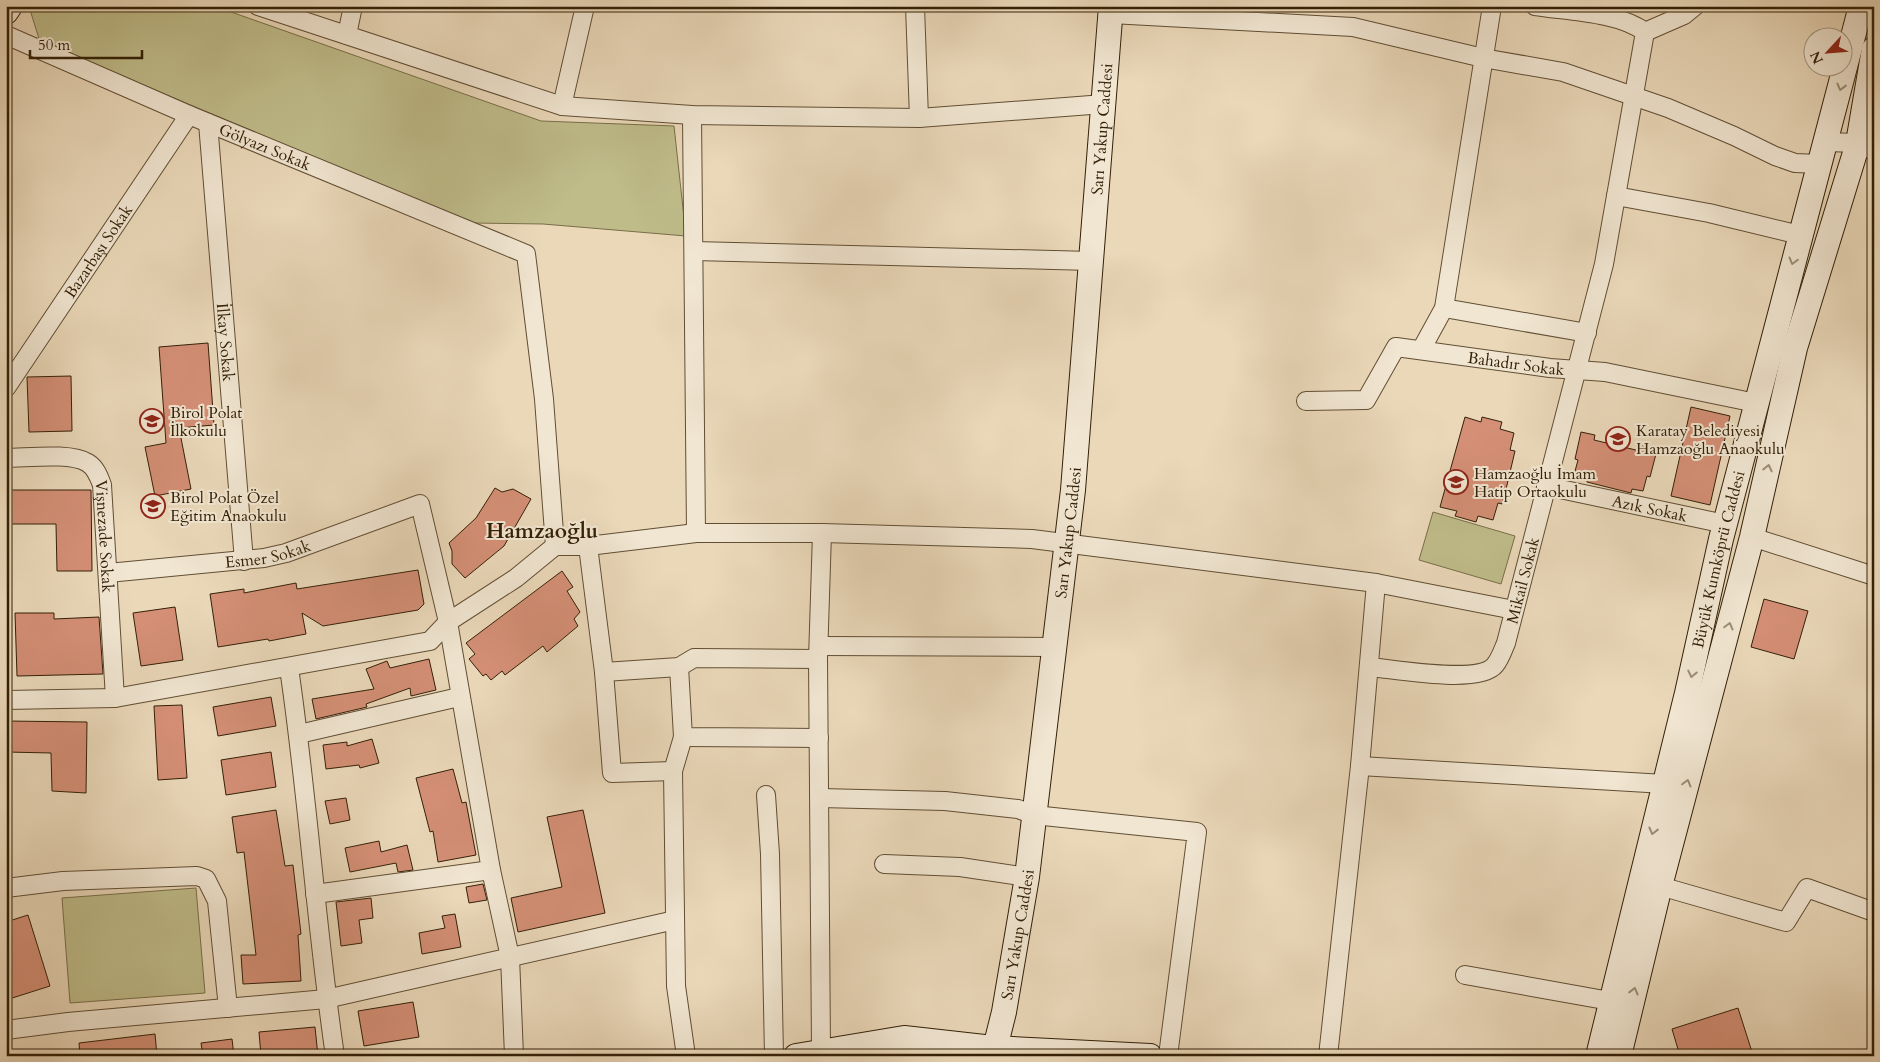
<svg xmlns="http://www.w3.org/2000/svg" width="1880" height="1062" font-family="Cardo,serif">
  <rect width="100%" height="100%" fill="#ead8b9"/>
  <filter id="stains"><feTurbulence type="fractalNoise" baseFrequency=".004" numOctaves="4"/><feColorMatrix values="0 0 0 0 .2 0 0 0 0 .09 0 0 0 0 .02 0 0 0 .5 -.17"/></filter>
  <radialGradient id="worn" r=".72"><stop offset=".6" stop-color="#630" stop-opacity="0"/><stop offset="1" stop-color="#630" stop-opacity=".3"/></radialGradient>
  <g fill="#bfbc8a" stroke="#796e48">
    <polygon points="36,6 214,6 541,121 674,126 686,236 543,224 472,223 40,42 31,13"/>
    <polygon points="1433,512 1515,536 1501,584 1419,560"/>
    <polygon points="196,888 205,993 70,1003 62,898"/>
  </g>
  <g fill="#d48f76" stroke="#332007">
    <polygon points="208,343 214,425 179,428 191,489 155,496 145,447 166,443 159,347"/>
    <polygon points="71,376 72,431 29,432 27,377"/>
    <polygon points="1691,407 1730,416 1710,505 1671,496"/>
    <polygon points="1465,417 1481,422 1482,417 1502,422 1500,429 1514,433 1510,450 1515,451 1507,485 1502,504 1498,503 1493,520 1478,516 1476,522 1455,516 1457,511 1440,507"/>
    <polygon points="1581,432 1595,435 1594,440 1640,451 1642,446 1657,450 1650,477 1647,476 1643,491 1632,489 1631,493 1587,482 1587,478 1574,475 1578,460 1575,459"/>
    <polygon points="495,488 502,492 513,489 531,499 504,546 465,578 452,564 452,551 449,543 476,518"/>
    <polygon points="6,490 91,490 92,571 57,571 56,524 6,524"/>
    <polygon points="418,570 424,604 418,610 323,626 302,613 306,634 269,641 268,639 218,647 210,594 244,589 244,593 296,583 297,589"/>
    <polygon points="562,571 573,587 567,591 580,612 574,619 578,626 547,652 543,646 505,675 502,671 491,680 486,674 483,676 469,659 475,654 466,643"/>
    <polygon points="1764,599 1808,611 1794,659 1751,647"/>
    <polygon points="175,607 183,660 141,666 133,613"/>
    <polygon points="15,613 54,613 54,619 99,617 103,674 17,676"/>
    <polygon points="429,659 436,690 411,696 410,688 366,704 367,707 316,719 312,699 374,689 366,669 387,661 390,668"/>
    <polygon points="271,697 276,726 218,736 213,707"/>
    <polygon points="182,705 187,778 158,780 154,706"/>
    <polygon points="6,721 87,722 86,793 52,791 51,753 6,752"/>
    <polygon points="372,739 379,763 360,768 359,765 326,769 323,745 347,742 347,746"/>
    <polygon points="271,752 276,787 226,795 221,760"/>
    <polygon points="453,769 462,803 466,802 476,855 438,862 433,831 430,832 416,778"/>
    <polygon points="346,798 350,820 330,824 325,801"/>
    <polygon points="276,810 285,866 293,865 301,934 298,935 301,981 243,984 241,955 256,955 244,852 237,853 232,817"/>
    <polygon points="583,810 605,913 518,932 511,898 562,887 547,817"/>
    <polygon points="379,841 381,852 407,845 413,870 398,872 396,863 350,872 345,848"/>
    <polygon points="483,884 487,900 469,903 466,887"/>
    <polygon points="371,898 373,918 359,920 362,943 341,946 336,902"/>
    <polygon points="455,914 461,947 422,954 419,933 445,928 442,916"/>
    <polygon points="28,915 50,986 6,1000 6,922"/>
    <polygon points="413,1002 419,1037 364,1046 358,1011"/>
    <polygon points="1738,1008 1752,1052 1739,1056 1680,1056 1672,1029"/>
    <polygon points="315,1027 318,1056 261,1056 259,1032"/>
    <polygon points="155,1034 157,1056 80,1056 79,1043"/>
    <polygon points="232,1039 234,1056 203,1056 201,1043"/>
  </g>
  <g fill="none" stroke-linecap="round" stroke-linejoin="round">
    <defs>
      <g id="street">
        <polyline points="258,6 562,106 692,115 919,118 1104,104"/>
        <polyline points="915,6 919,118"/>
        <polyline points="1111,14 1353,27 1483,58 1563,72 1668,108 1734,136 1775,156 1795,163 1820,164"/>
        <polyline points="1645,32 1684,15 1695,6"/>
        <path id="s1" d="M6,35L189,115L526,254L544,399L555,546L516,578L448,622L430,641L115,698L6,700"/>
        <polyline points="347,35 353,6"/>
        <polyline points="562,106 585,6"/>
        <polyline points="692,115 696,533"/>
        <path id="s2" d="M208,123L244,561"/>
        <polyline points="1826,142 1858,143 1874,151"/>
        <polyline points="1616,196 1709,213 1800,235"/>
        <polyline points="694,251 1091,261"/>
        <polyline points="1444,308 1587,333"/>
        <polyline points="1421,350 1444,308 1492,6"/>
        <path id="s3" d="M6,388L189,115"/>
        <path id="s4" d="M1306,401L1366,400L1396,347L1550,368L1605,372L1756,403"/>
        <path id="s5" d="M6,458C27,458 71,452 88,463C96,468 99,477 102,485L115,698"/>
        <path id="s6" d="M1546,486L1725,524"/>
        <polyline points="1752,537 1874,576"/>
        <polyline points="555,546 588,546 696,533 822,533 1032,539 1376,583 1514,610"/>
        <polyline points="588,546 604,672 612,773 673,771"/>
        <path id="s7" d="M108,573L264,558L286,553L420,504L448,622L491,870L510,957L514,1056"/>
        <polyline points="820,646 1054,647"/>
        <polyline points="679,667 683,737 819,738"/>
        <path id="s8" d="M1369,667C1395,669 1479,685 1495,665C1500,659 1503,650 1506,643L1604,264L1645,32C1619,12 1567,11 1535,6"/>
        <path d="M289,668C308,797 316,927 335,1056"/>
        <polyline points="604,672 679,667 694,658 818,659"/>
        <polyline points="299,734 459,697"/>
        <polyline points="683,737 673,771 676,986 686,1056"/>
        <polyline points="1360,766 1665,784"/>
        <polyline points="766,795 770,854 774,1056"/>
        <polyline points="820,798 945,801 1018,809 1034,815 1197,832 1168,1056"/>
        <polyline points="884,864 960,867 1027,877"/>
        <polyline points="1660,886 1786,922 1807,888 1874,912"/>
        <polyline points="6,888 63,881 197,876 206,879 217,901 228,1008"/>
        <polyline points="315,894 491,870"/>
        <polyline points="1465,975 1610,1001"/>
        <polyline points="6,1030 68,1022 326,999 675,920"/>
        <polyline points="821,1050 818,659 822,533"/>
        <polyline points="1328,1056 1360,766 1376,583"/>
      </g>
      <g id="secondary">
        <polyline points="6,12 10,6"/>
        <polyline points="796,1056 904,1038 993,1048 1150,1056"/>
        <path id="s9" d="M993,1056L1004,1012L1027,877L1073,490L1111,6"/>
        <path id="s10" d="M1598,1056L1687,693L1721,539L1861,6"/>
        <polyline points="1619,1056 1660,886 1752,537 1795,348 1858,143 1874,49"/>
      </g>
    </defs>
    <use href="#street" stroke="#614e34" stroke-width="20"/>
    <use href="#secondary" stroke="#332007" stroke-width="26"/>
    <use href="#street" stroke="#f1e6d2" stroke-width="18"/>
    <use href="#secondary" stroke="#f1e6d2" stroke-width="24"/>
  </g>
  <defs><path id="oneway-chevron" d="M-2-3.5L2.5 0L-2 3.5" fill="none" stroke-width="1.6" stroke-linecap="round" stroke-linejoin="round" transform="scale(1.25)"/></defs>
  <g stroke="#9c8d77">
    <use href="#oneway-chevron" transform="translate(1841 87) rotate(104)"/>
    <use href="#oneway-chevron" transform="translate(1793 261) rotate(105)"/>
    <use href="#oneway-chevron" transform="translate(1768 468) rotate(-77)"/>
    <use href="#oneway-chevron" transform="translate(1729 626) rotate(-75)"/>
    <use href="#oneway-chevron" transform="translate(1692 674) rotate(102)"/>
    <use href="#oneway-chevron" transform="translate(1687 783) rotate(-75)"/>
    <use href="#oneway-chevron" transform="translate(1653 831) rotate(104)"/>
    <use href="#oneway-chevron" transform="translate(1634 991) rotate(-76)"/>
  </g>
  <defs>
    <symbol id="school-ring" viewBox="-11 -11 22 22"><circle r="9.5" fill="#f1e6d2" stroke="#8f2418" stroke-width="1.5"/><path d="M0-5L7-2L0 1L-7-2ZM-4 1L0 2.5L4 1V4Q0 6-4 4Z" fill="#8f2418"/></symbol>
  </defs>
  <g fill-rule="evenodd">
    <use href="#school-ring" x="138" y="407" width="28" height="28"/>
    <use href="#school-ring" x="1604" y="425" width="28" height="28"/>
    <use href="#school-ring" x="1442" y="468" width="28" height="28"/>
    <use href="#school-ring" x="139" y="492" width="28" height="28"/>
  </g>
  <g text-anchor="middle" stroke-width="4" stroke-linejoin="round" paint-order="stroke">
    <g font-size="16" fill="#332007" stroke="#f1e6d2">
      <text dy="6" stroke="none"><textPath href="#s9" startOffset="934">Sarı Yakup Caddesi</textPath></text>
      <text dy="6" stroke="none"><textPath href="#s1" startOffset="282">Gölyazı Sokak</textPath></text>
      <text dy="6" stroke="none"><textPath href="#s3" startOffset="165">Bazarbaşı Sokak</textPath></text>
      <text dy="6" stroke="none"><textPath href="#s2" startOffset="220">İlkay Sokak</textPath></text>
      <text dy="6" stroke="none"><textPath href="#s4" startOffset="242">Bahadır Sokak</textPath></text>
      <text dy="6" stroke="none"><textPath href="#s6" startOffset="106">Azık Sokak</textPath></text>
      <text dy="6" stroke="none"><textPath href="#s9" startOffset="529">Sarı Yakup Caddesi</textPath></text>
      <text dy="6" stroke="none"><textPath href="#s5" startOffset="161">Vişnezade Sokak</textPath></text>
      <text dy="6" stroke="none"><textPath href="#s7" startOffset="161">Esmer Sokak</textPath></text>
      <text dy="6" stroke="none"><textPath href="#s10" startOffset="511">Büyük Kumköprü Caddesi</textPath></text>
      <text dy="6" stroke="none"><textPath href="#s8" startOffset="218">Mikail Sokak</textPath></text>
      <text dy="6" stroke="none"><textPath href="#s9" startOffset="124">Sarı Yakup Caddesi</textPath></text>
    </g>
    <g font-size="16" fill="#332007" stroke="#f1e6d2" text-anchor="start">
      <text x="170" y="418">Birol Polat<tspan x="170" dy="18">İlkokulu</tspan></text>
      <text x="1636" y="436">Karatay Belediyesi<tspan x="1636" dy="18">Hamzaoğlu Anaokulu</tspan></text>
      <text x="1474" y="479">Hamzaoğlu İmam<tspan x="1474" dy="18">Hatip Ortaokulu</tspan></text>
      <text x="170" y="503">Birol Polat Özel<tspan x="170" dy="18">Eğitim Anaokulu</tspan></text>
    </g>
    <g font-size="21" font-weight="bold" fill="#332007" stroke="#f1e6d2">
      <text x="542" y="538">Hamzaoğlu</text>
    </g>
  </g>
  <rect width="1880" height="1062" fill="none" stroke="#ead8b9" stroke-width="25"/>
  <rect x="8" y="8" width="1865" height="1047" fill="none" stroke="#332007" stroke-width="2.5"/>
  <rect x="12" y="12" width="1855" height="1037" fill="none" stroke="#332007"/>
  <g transform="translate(1828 52) rotate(244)"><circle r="24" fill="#f1e6d2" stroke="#a59781"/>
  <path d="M0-4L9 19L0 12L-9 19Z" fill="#8f2418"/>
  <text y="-8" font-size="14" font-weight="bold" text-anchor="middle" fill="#332007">N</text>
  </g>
  <path d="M30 50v8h112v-8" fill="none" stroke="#332007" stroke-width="2.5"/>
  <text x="38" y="50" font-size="15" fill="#332007" stroke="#f1e6d2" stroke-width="4" paint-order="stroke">50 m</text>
  <rect width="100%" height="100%" filter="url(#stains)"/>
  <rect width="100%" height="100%" fill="url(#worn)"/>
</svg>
